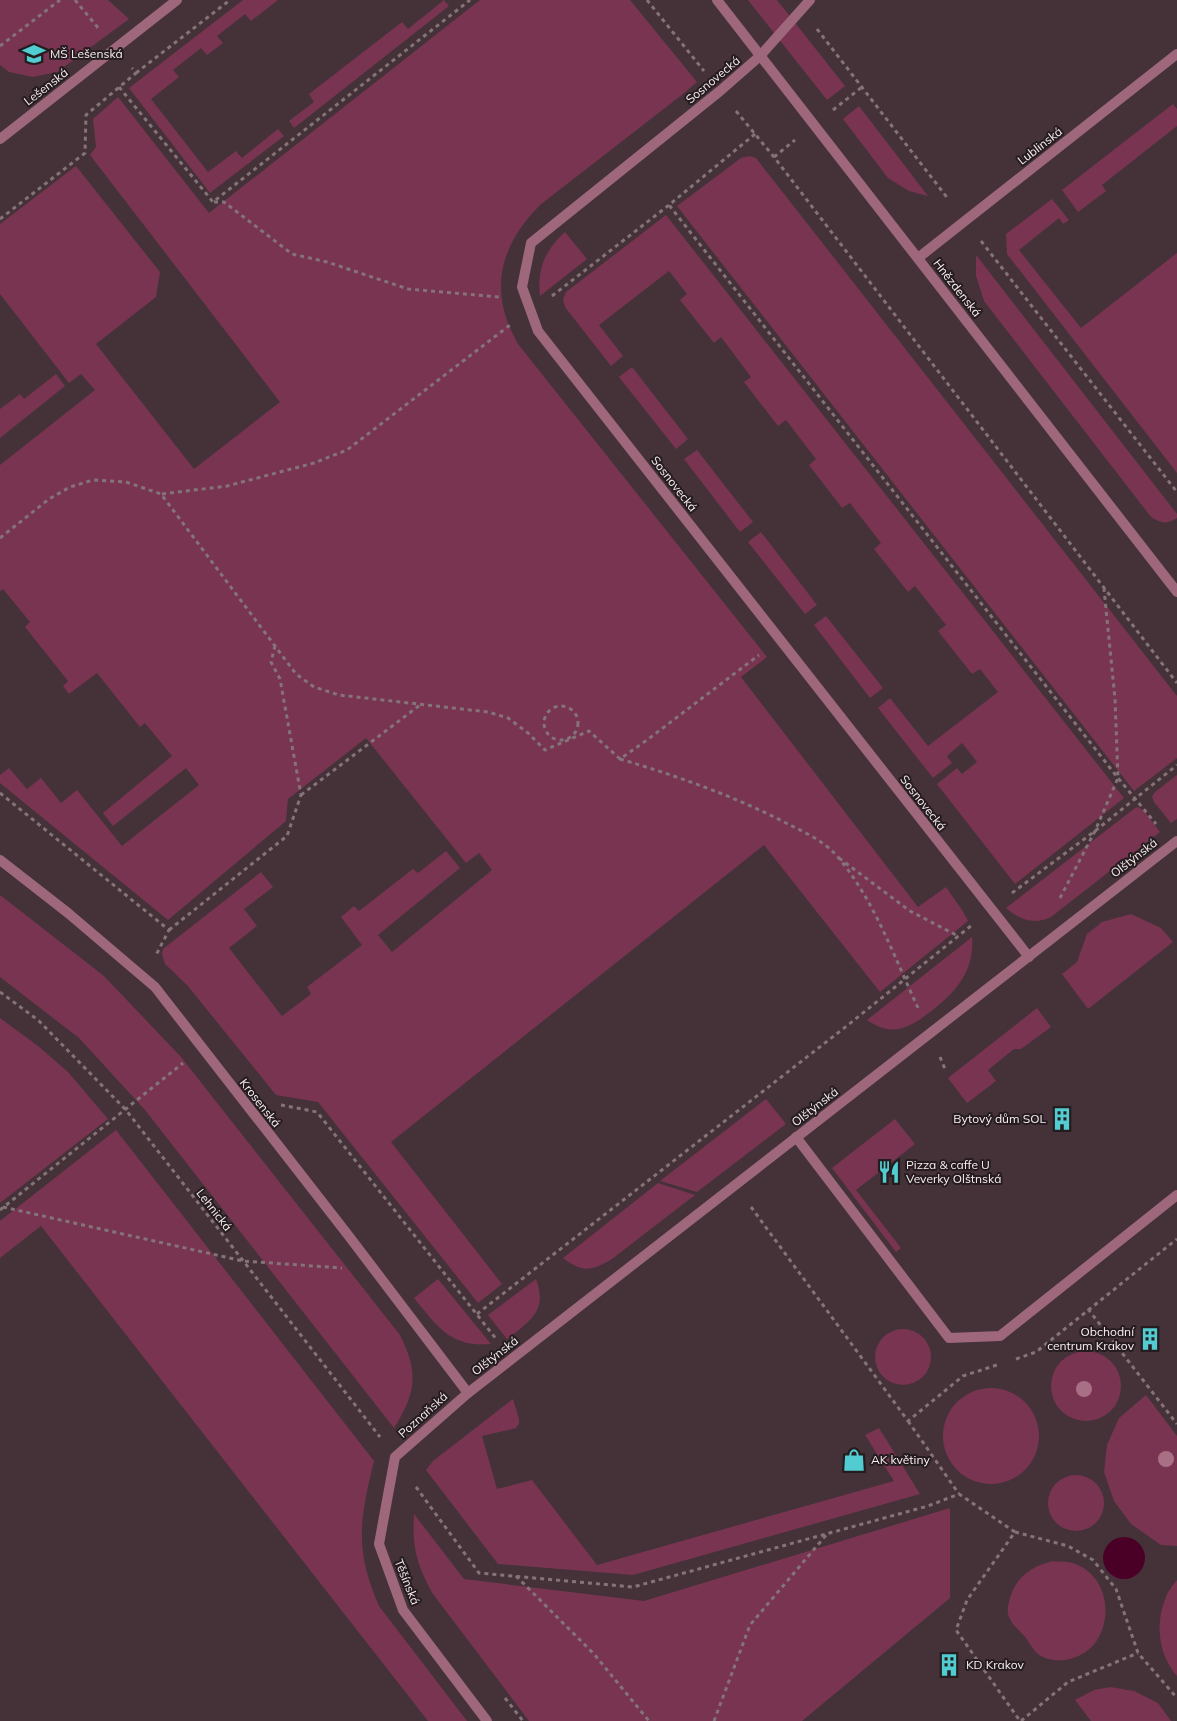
<svg xmlns="http://www.w3.org/2000/svg" width="1177" height="1721" font-family="Mulish,sans-serif">
  <rect width="100%" height="100%" fill="#443238"/>
  <g fill="#793451">
    <polygon points="0,0 108,0 129,19 57,72 33,77 9,72 0,65"/>
    <polygon points="243,0 278,0 251,21 245,14 217,36 223,43 207,55 201,48 173,70 179,77 151,99 208,172 236,151 242,158 278,129 284,136 210,193 129,88"/>
    <polygon points="444,0 449,6 294,128 289,121 314,102 309,94 402,22 408,29"/>
    <path d="M480,0H630L697,82L683,94L540,205C499,247 488,291 518,344L767,657L741,677L918,907L946,887L962,910L968,921L880,992L764,845L391,1142L502,1284L478,1303L318,1102L276,1095L187,985L165,964L162,954L163,949L261,872L273,887L244,909L257,926L229,948L282,1016L311,994L307,987L362,945L341,917L354,906L359,911L413,869L418,873L446,851L460,868L378,935L392,952L492,870L479,853L466,863L366,738L288,799L286,821L168,920L0,783V775L9,768L27,789L41,778L61,803L77,790L122,846L199,785L186,768L113,826L103,813L172,756L145,723L140,727L97,673L69,694L63,686L68,681L25,627L30,622L3,589L0,591V465L95,390L81,374L69,383L0,294V224L76,166L160,272L156,297L96,344L194,469L280,402L90,155L96,147L93,119L118,97L209,213Z"/>
    <polygon points="748,0 777,0 845,86 827,100"/>
    <polygon points="1173,104 1177,109 1177,126 1102,185 1106,191 1078,212 1062,190"/>
    <polygon points="859,106 928,196 909,191 888,178 843,119"/>
    <polygon points="750,156 756,158 1177,696 1177,758 1134,791 677,206 741,158"/>
    <polygon points="1052,199 1069,220 1063,224 1059,218 1019,250 1081,328 1177,253 1177,473 1007,254 1006,234"/>
    <polygon points="666,215 1124,798 1015,884 937,784 957,768 962,774 977,762 962,743 947,756 952,763 933,778 878,708 890,698 928,746 998,692 980,669 972,674 938,631 946,625 915,586 908,592 874,549 881,543 850,503 842,508 809,465 816,459 786,420 778,426 744,382 751,377 721,337 714,343 680,300 687,294 669,271 599,325 623,356 611,366 565,307 563,299 566,292"/>
    <path d="M565,232L587,259L540,296C537,269 545,250 565,232Z"/>
    <path d="M976,255L1177,514V518C1167,524 1162,524 1151,517L984,301L976,276Z"/>
    <polygon points="632,367 688,439 676,449 619,377"/>
    <polygon points="56,374 65,386 0,438 0,409 20,394 24,399"/>
    <polygon points="697,450 753,522 740,532 684,459"/>
    <polygon points="761,532 817,605 805,614 748,542"/>
    <polygon points="826,616 883,688 870,698 814,625"/>
    <polygon points="1177,775 1177,819 1171,823 1154,802 1152,797 1155,792"/>
    <path d="M1138,807L1144,811L1160,832L1051,917C1034,925 1020,920 1006,908L1135,808Z"/>
    <path d="M0,895L104,976L181,1057L400,1335C419,1373 416,1393 394,1428L145,1110L79,1038L0,977Z"/>
    <polygon points="1131,914 1161,928 1173,942 1088,1009 1062,974 1077,962 1087,934 1102,922"/>
    <path d="M972,937C975,971 955,993 930,1012C908,1029 892,1037 867,1020Z"/>
    <polygon points="1037,1008 1051,1027 1021,1049 1014,1049 988,1070 996,1081 967,1103 948,1078"/>
    <polygon points="0,1018 38,1046 68,1072 108,1119 0,1203"/>
    <polygon points="766,1099 786,1124 697,1192 660,1181"/>
    <polygon points="895,1119 915,1144 856,1190 901,1248 896,1252 832,1168"/>
    <path d="M116,1130L374,1461C360,1519 354,1549 379,1606L467,1721H428L41,1226L0,1258V1221Z"/>
    <path d="M658,1183L695,1195L612,1259C592,1271 582,1273 563,1258Z"/>
    <path d="M438,1279L491,1344C451,1348 437,1326 414,1298Z"/>
    <path d="M536,1279C548,1311 530,1321 507,1339L488,1315Z"/>
    <circle cx="903" cy="1357" r="28"/>
    <circle cx="1086" cy="1386" r="35"/>
    <circle cx="991" cy="1436" r="48"/>
    <polygon points="1146,1395 1177,1436 1177,1546 1161,1545 1131,1524 1114,1501 1104,1472 1107,1445 1119,1418"/>
    <polygon points="513,1399 519,1419 519,1424 516,1428 482,1436 497,1489 532,1480 597,1565 894,1481 865,1435 879,1428 920,1494 633,1575 498,1564 426,1470 433,1461"/>
    <circle cx="1076" cy="1503" r="28"/>
    <path d="M950,1508V1598L802,1721H529L433,1594C417,1564 412,1549 414,1514L464,1579L644,1601Z"/>
    <path d="M1053,1561C1058,1562 1063,1561 1068,1562C1103,1569 1114,1609 1099,1637C1089,1656 1063,1666 1043,1657C1036,1655 1030,1644 1026,1638C1021,1632 1011,1624 1009,1617C1006,1610 1009,1601 1011,1595C1018,1575 1033,1566 1053,1561Z"/>
    <path d="M1177,1580V1676C1158,1654 1155,1623 1166,1597C1168,1591 1173,1585 1177,1580Z"/>
    <polygon points="1110,1687 1134,1691 1158,1703 1171,1721 1091,1721 1075,1700 1094,1690"/>
  </g>
  <circle fill="#4a0026" cx="1124" cy="1558" r="21"/>
  <g fill="none" stroke-linecap="round" stroke-linejoin="round">
    <g stroke="#847479" stroke-width="3" stroke-dasharray="4 4" stroke-linecap="butt">
      <polyline points="75,0 99,29"/>
      <polyline points="647,0 704,71"/>
      <polyline points="817,29 949,200"/>
      <polyline points="0,46 60,0"/>
      <polyline points="136,73 230,0"/>
      <polyline points="119,87 213,202 470,0"/>
      <polyline points="833,110 862,87"/>
      <polyline points="736,111 774,157 1177,683"/>
      <polyline points="755,134 669,205 1118,778 1156,824"/>
      <polyline points="774,157 795,140"/>
      <polyline points="214,202 224,202 292,254 327,262 408,289 499,297"/>
      <polyline points="0,219 85,153 86,115 136,73 132,68"/>
      <polyline points="981,241 1177,492"/>
      <polyline points="552,296 669,205"/>
      <polyline points="162,494 227,486 314,463 347,450 510,325"/>
      <polyline points="0,538 49,499 70,487 93,480 126,482 161,494 296,674 314,687 339,695 488,712 508,718 528,733 545,750 589,731 620,759 647,740 759,655"/>
      <circle cx="561" cy="723" r="17"/>
      <path d="M620,759C677,776 734,796 786,823C804,832 824,841 837,856C874,899 895,959 919,1010"/>
      <polyline points="0,793 169,930 156,955"/>
      <polyline points="301,795 420,705"/>
      <polyline points="839,858 910,911 958,936"/>
      <polyline points="1012,893 1095,831 1177,765"/>
      <polyline points="1060,898 1095,831 1118,778 1115,699 1104,589"/>
      <polyline points="169,930 287,836 301,795 280,679 271,662 275,646"/>
      <polyline points="0,992 38,1020 126,1110 380,1437"/>
      <polyline points="940,1057 945,1069"/>
      <polyline points="281,1105 317,1112 497,1340"/>
      <polyline points="3,1207 243,1261 342,1268"/>
      <polyline points="751,1207 908,1421 963,1376 1000,1364"/>
      <polyline points="0,1210 183,1063"/>
      <polyline points="1088,1309 1177,1424"/>
      <polyline points="477,1314 848,1025 972,925"/>
      <polyline points="1016,1359 1036,1352 1177,1239"/>
      <polyline points="908,1421 959,1494"/>
      <polyline points="416,1487 479,1573 633,1587 928,1506 959,1494 1015,1532 967,1600 956,1630 1020,1721"/>
      <polyline points="1015,1532 1068,1546 1093,1560 1116,1589 1138,1653 1177,1698"/>
      <polyline points="516,1576 594,1654 649,1721"/>
      <polyline points="505,1698 523,1721"/>
      <polyline points="714,1721 750,1625 827,1534"/>
      <polyline points="1021,1721 1068,1682 1138,1653"/>
    </g>
    <g stroke="#9f677c" stroke-width="10">
      <polyline points="760,56 810,0"/>
      <polyline points="796,1137 949,1338 1000,1336 1177,1195"/>
    </g>
    <g stroke="#9f677c" stroke-width="10">
      <polyline points="717,0 1177,592"/>
      <polyline points="760,56 720,91 531,243 522,287 538,331 1029,957"/>
      <polyline points="0,139 177,0"/>
      <polyline points="918,258 1177,54"/>
      <polyline points="0,860 68,913 155,987 348,1235 468,1393"/>
      <polyline points="487,1721 403,1610 379,1544 395,1457 468,1393 1177,841"/>
    </g>
  </g>
  <g fill="#a96f84">
    <circle cx="1084" cy="1389" r="8"/>
    <circle cx="1166" cy="1459" r="8"/>
  </g>
  <defs>
    <symbol id="school-bare" viewBox="-9 -9 18 18"><path d="M0-5L7-2L0 1L-7-2ZM-4 1L0 2.5L4 1V4Q0 6-4 4Z" fill="#51ccd1" stroke="#251c1f" stroke-width="2.5" paint-order="stroke"/></symbol>
    <symbol id="building-bare" viewBox="-9 -9 18 18"><path d="M-4-6H4V6H1V3H-1V6H-4ZM-2.5-4.3h1.7v1.8h-1.7ZM.8-4.3h1.7v1.8H.8ZM-2.5-1h1.7V.8h-1.7ZM.8-1h1.7V.8H.8Z" fill="#51ccd1" stroke="#251c1f" stroke-width="2.5" paint-order="stroke"/></symbol>
    <symbol id="restaurant-bare" viewBox="-9 -9 18 18"><path d="M-5-6h1v4h1v-4h1v4h1v-4h1v5L-1.5 .5V6h-2V.5L-5-1ZM5-6V6H3V1.5H1.5Q1.5-4 5-6Z" fill="#51ccd1" stroke="#251c1f" stroke-width="2.5" paint-order="stroke"/></symbol>
    <symbol id="shop-bare" viewBox="-9 -9 18 18"><path d="M-5-2.5h2.3a2.7 3.5 0 0 1 5.4 0H5L5.5 6h-11ZM-1.5-2.5h3a1.5 2.3 0 0 0-3 0Z" fill="#51ccd1" stroke="#251c1f" stroke-width="2.5" paint-order="stroke"/></symbol>
  </defs>
  <g fill-rule="evenodd">
    <use href="#school-bare" x="18" y="38" width="32" height="32"/>
    <use href="#building-bare" x="1046" y="1103" width="32" height="32"/>
    <use href="#restaurant-bare" x="873" y="1156" width="32" height="32"/>
    <use href="#building-bare" x="1134" y="1323" width="32" height="32"/>
    <use href="#shop-bare" x="838" y="1444" width="32" height="32"/>
    <use href="#building-bare" x="933" y="1649" width="32" height="32"/>
  </g>
  <g text-anchor="middle" stroke-width="4" stroke-linejoin="round" paint-order="stroke">
    <g font-size="12" fill="#faeef1" stroke="#251c1f" text-anchor="start">
      <text x="50" y="58">MŠ Lešenská</text>
      <text x="1046" y="1123" text-anchor="end">Bytový dům SOL</text>
      <text x="906" y="1169">Pizza &amp; caffe U<tspan x="906" dy="14">Veverky Olštnská</tspan></text>
      <text x="1134" y="1336" text-anchor="end">Obchodní<tspan x="1134" dy="14">centrum Krakov</tspan></text>
      <text x="871" y="1464">AK květiny</text>
      <text x="966" y="1669">KD Krakov</text>
    </g>
    <g font-size="12" fill="#faeef1" stroke="#251c1f">
      <text transform="translate(713 80) rotate(-40)" y="4">Sosnovecká</text>
      <text transform="translate(46 87) rotate(-38)" y="4">Lešenská</text>
      <text transform="translate(1040 146) rotate(-38)" y="4">Lublinská</text>
      <text transform="translate(957 288) rotate(52)" y="4">Hnězdenská</text>
      <text transform="translate(674 484) rotate(52)" y="4">Sosnovecká</text>
      <text transform="translate(923 803) rotate(52)" y="4">Sosnovecká</text>
      <text transform="translate(1134 858) rotate(-38)" y="4">Olštýnská</text>
      <text transform="translate(260 1103) rotate(52)" y="4">Krosenská</text>
      <text transform="translate(815 1107) rotate(-38)" y="4">Olštýnská</text>
      <text transform="translate(214 1210) rotate(52)" y="4">Lehnická</text>
      <text transform="translate(495 1356) rotate(-38)" y="4">Olštýnská</text>
      <text transform="translate(423 1415) rotate(-42)" y="4">Poznaňská</text>
      <text transform="translate(407 1582) rotate(68)" y="4">Těšínská</text>
    </g>
  </g>
</svg>
